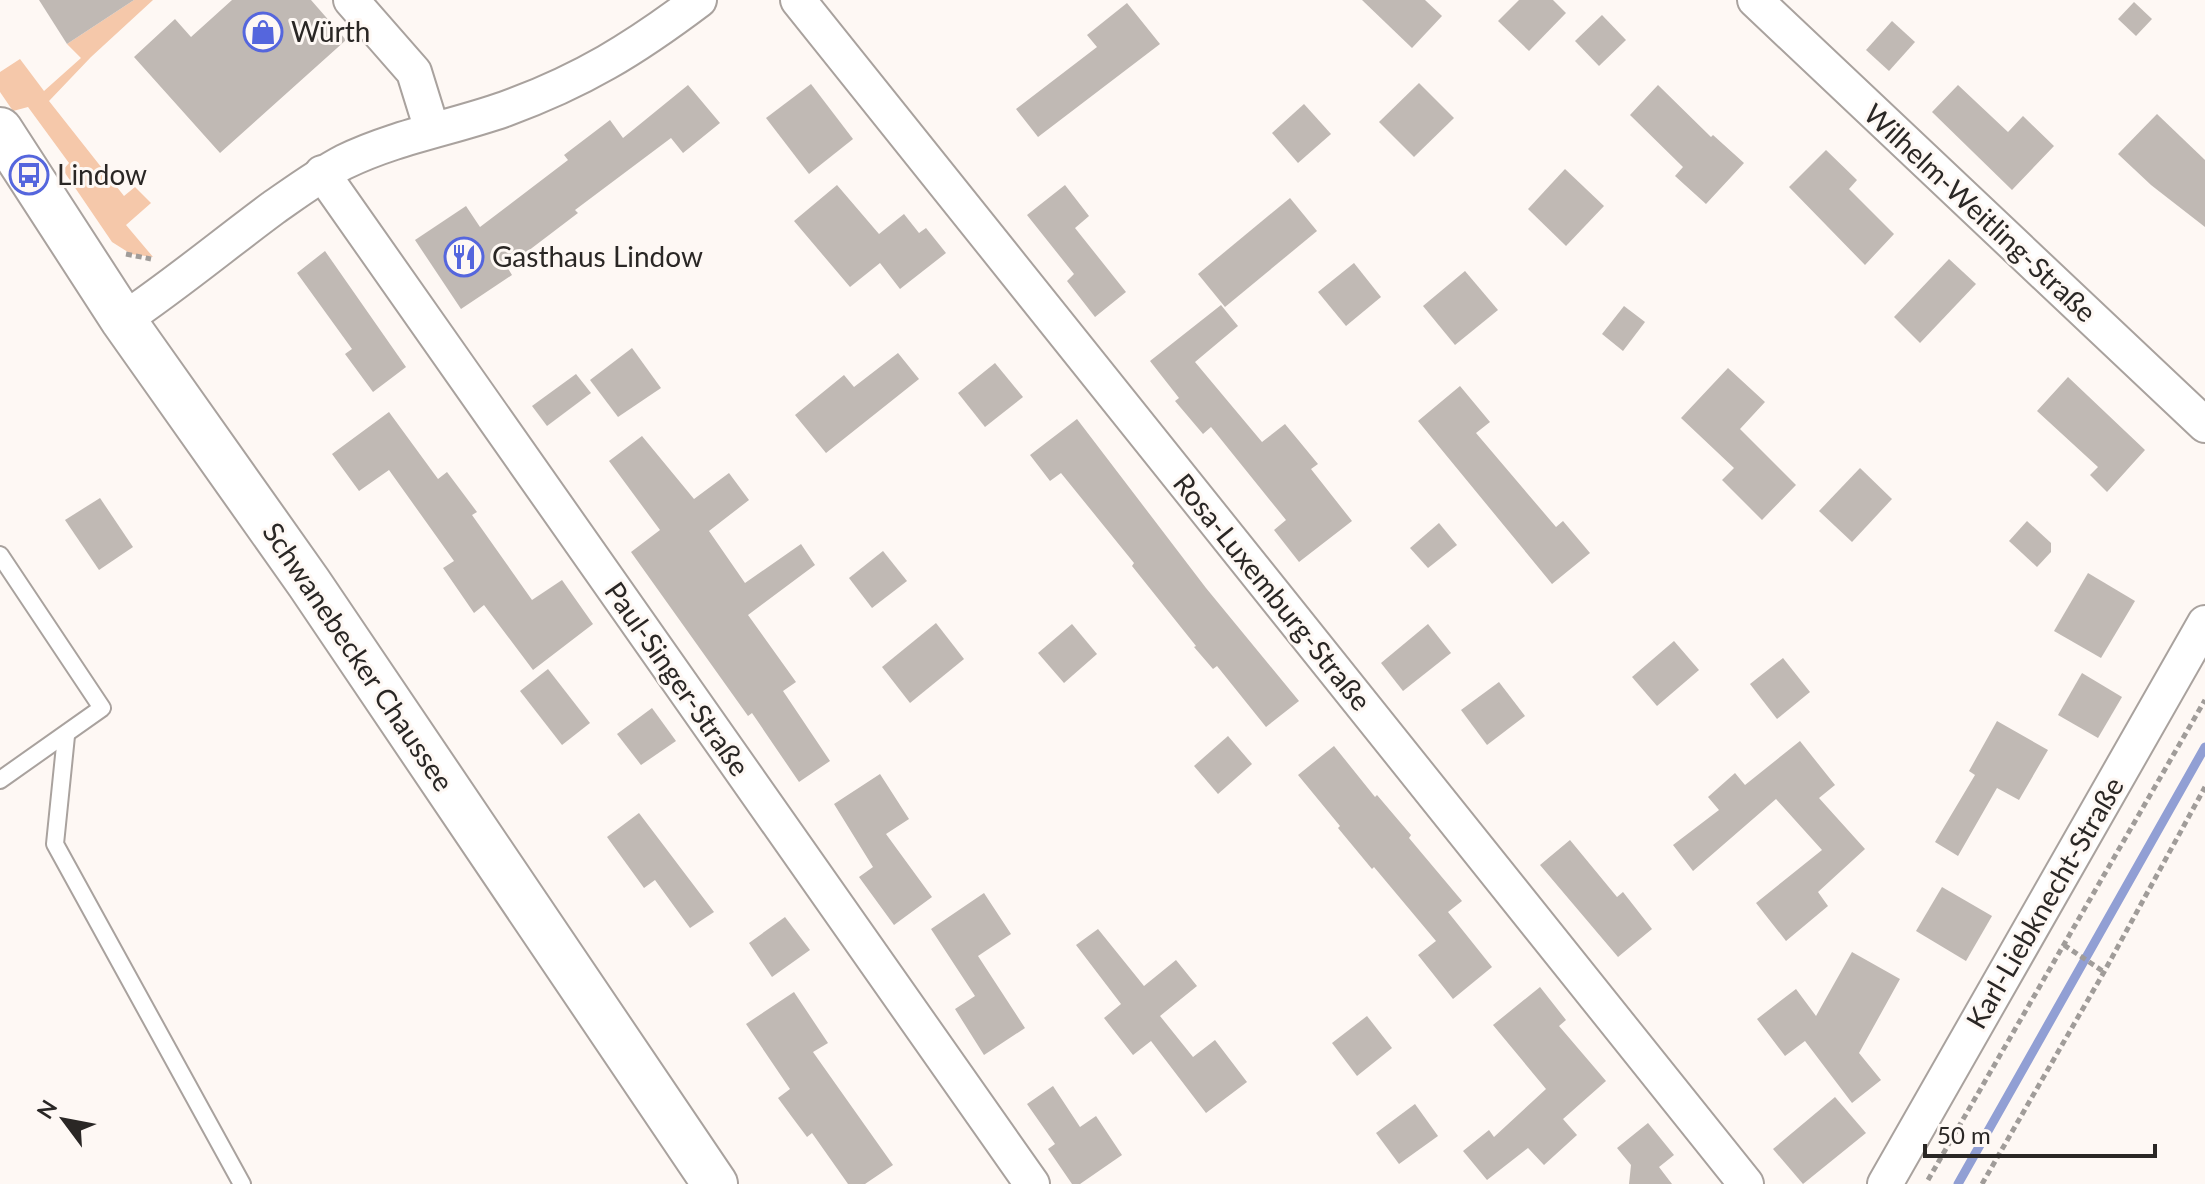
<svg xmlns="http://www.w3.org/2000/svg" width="2205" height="1184" font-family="Lato,sans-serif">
  <rect width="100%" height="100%" fill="#fef8f4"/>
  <polygon fill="#f5c8aa" points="134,0 153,0 91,57 49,101 124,196 135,187 151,203 126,225 153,257 131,254 112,242 63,170 69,163 28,107 13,111 0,92 0,72 20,59 44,91 81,58 67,44"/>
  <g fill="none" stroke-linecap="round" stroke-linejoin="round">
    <polyline stroke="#919fd4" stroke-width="9" points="1958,1184 2205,747"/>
  </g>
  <g fill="#c0b9b4">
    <polygon points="39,0 134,0 67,44"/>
    <polygon points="232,0 311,0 346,40 220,153 134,57 175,19 191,37"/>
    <polygon points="1362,0 1425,0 1442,16 1412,48"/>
    <polygon points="1519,0 1553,0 1566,13 1529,51 1498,21"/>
    <polygon points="2134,2 2152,19 2136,36 2118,19"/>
    <polygon points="1127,3 1160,44 1038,137 1016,109 1097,47 1087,35"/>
    <polygon points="1602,15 1626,40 1599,66 1575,41"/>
    <polygon points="1892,21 1915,42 1889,71 1866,50"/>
    <polygon points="1419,83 1454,118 1414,157 1379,122"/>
    <polygon points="811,84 853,139 809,174 766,118"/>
    <polygon points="688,85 720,123 683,153 671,138 575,210 578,213 507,267 512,275 461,309 415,240 466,206 480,227 568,160 564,155 610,120 623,138"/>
    <polygon points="1658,85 1711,137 1713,135 1744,163 1706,204 1675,176 1683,167 1630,115"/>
    <polygon points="1958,85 2008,132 2023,116 2054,146 2012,190 1932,112"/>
    <polygon points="1304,104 1331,134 1298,163 1272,133"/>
    <polygon points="2157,114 2205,160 2205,227 2151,185 2118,154"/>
    <polygon points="1826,150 1857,180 1849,189 1894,234 1865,265 1789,187"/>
    <polygon points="1565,169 1604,206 1566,246 1528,209"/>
    <polygon points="837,185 879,234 904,214 919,233 926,228 946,253 900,289 880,263 850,287 794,221"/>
    <polygon points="1065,185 1089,216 1075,228 1126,292 1095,317 1067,281 1074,274 1027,215"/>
    <polygon points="1290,198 1317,231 1225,307 1198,274"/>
    <polygon points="325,251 406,367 373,392 345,354 352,349 297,273"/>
    <polygon points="1949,259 1976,284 1920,343 1894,317"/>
    <polygon points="1354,263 1381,297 1346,326 1318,292"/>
    <polygon points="1465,271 1498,310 1455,345 1423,306"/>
    <polygon points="1221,305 1238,326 1195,362 1262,442 1285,424 1318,464 1311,469 1352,521 1299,562 1274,530 1286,520 1211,427 1203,434 1175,401 1179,398 1150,361"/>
    <polygon points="1624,306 1645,322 1623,351 1602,334"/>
    <polygon points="632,348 661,388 618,417 590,380"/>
    <polygon points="898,353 919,379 826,453 795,415 844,375 854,387"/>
    <polygon points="995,363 1023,397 985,427 958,393"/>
    <polygon points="1728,368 1765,402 1740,429 1796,485 1762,520 1722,480 1734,468 1681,418"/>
    <polygon points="576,374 591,393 547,426 532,406"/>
    <polygon points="2068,377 2145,450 2107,492 2090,475 2098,467 2037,411"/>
    <polygon points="1460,386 1490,422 1476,433 1556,527 1563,521 1590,553 1552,584 1418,421"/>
    <polygon points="389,412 438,479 447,472 477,512 472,515 532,600 562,580 593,624 533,670 484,605 474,613 443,568 454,561 389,470 359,491 332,454"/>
    <polygon points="1077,419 1206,588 1299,701 1266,727 1217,666 1213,669 1194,647 1196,646 1132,566 1134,563 1061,473 1050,481 1030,455"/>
    <polygon points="642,436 694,499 729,473 749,500 709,531 745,583 801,544 815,565 748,615 796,682 783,691 830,761 799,782 752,713 748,716 631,552 660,530 609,461"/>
    <polygon points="1860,468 1892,499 1852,542 1819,511"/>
    <polygon points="100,498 133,547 99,570 65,520"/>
    <polygon points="2027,521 2051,543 2051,552 2037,567 2009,541"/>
    <polygon points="1439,523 1457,545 1428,568 1410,548"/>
    <polygon points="883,551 907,581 872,608 849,578"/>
    <polygon points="2088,573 2135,601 2101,658 2054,631"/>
    <polygon points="936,623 964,659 910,703 882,667"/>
    <polygon points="1072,624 1097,654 1064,683 1038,653"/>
    <polygon points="1428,624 1451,653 1403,691 1381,663"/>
    <polygon points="1674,641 1699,670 1657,706 1632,677"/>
    <polygon points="1783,658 1810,692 1777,719 1750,684"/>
    <polygon points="548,669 590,723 562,745 520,691"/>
    <polygon points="2082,673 2122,697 2098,738 2058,715"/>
    <polygon points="1499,682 1525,716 1487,745 1461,710"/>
    <polygon points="652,708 676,741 641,765 617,734"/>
    <polygon points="1997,721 2048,750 2019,800 1997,788 1958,856 1935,842 1975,775 1969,771"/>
    <polygon points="1228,736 1252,764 1218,794 1194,766"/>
    <polygon points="1800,741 1835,785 1819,798 1865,849 1818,892 1828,906 1786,941 1756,903 1822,850 1776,799 1693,871 1673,845 1719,810 1708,797 1735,773 1745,785"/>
    <polygon points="1334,746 1375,797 1377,795 1411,835 1409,838 1462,901 1448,912 1492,967 1453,999 1418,955 1436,941 1374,867 1372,869 1338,828 1340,826 1298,775"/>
    <polygon points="880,774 909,819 886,834 932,897 894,925 859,877 873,867 834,804"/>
    <polygon points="639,813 714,912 690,928 655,880 644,888 607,837"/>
    <polygon points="1570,840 1617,897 1623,892 1652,929 1618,957 1540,865"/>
    <polygon points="1942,887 1992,916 1966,961 1916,931"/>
    <polygon points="984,893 1011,934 978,956 1025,1028 984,1055 955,1009 975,996 931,929"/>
    <polygon points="785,917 810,950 772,977 749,943"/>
    <polygon points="1098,929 1144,986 1176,960 1197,986 1160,1016 1193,1057 1215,1040 1247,1082 1206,1113 1151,1041 1133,1055 1104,1018 1121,1004 1076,945"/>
    <polygon points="1852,952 1900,979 1859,1053 1881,1080 1852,1103 1805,1041 1785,1056 1757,1019 1796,989 1816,1016"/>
    <polygon points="1540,987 1566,1020 1559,1026 1606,1081 1563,1119 1577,1135 1544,1165 1528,1148 1487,1180 1463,1151 1489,1130 1494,1137 1546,1089 1493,1025"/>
    <polygon points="794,992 828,1043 813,1052 893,1165 865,1184 848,1184 812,1133 807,1137 792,1117 778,1098 790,1089 746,1024"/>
    <polygon points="1367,1016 1392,1048 1357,1076 1332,1043"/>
    <polygon points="1053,1086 1080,1127 1096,1116 1122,1155 1080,1184 1072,1184 1048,1149 1055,1144 1027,1104"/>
    <polygon points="1835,1097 1866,1133 1803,1184 1773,1149"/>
    <polygon points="1415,1104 1438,1136 1399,1164 1376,1133"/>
    <polygon points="1648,1123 1674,1155 1659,1167 1672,1184 1629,1184 1631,1165 1617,1148"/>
  </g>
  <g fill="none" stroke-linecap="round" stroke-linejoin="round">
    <defs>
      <g id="service">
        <polyline points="0,555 102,708 0,780"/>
        <polyline points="66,736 55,844 242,1184"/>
      </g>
      <g id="minor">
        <polyline points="351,0 414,72 432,130"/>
        <polyline points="798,0 1746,1184"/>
        <polyline points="1755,0 2205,425"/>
        <polyline points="322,173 1032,1184"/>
        <path d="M123,320C175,285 223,245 273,208C296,192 319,175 344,162C395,137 451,128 505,109C582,81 634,49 699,0"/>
        <polyline points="1885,1184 2205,623"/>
      </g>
      <polyline id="secondary" points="0,130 123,320 309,583 715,1184"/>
    </defs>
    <use href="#service" stroke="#a9a29e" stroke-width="20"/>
    <use href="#minor" stroke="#a9a29e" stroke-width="38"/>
    <use href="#secondary" stroke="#a9a29e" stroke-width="48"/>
    <g stroke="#a09c99" stroke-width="5" stroke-dasharray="6 4" stroke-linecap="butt">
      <polyline points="126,254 151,259"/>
      <polyline points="2064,945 2104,972"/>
      <polyline points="1928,1180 2205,700"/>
      <polyline points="1982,1184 2104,972 2205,787"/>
    </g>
    <use href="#service" stroke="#fff" stroke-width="16"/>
    <use href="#minor" stroke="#fff" stroke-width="34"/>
    <use href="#secondary" stroke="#fff" stroke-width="44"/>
  </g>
  <defs>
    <symbol id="shop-ring" viewBox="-11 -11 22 22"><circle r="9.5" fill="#fef8f4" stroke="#56d" stroke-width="1.5"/><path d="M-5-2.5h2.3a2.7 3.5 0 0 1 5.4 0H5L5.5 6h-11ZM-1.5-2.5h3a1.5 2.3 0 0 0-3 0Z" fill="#56d"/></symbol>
    <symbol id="bus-ring" viewBox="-11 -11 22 22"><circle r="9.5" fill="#fef8f4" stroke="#56d" stroke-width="1.5"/><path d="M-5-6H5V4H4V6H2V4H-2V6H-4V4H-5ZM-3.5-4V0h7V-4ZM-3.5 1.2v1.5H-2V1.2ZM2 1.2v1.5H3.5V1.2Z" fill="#56d"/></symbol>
    <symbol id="restaurant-ring" viewBox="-11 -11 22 22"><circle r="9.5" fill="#fef8f4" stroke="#56d" stroke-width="1.5"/><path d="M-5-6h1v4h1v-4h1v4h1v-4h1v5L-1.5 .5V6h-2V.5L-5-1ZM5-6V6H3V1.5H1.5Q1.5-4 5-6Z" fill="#56d"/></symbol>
  </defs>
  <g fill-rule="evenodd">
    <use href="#shop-ring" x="241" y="10" width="44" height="44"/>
    <use href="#bus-ring" x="7" y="153" width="44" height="44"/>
    <use href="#restaurant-ring" x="442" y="235" width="44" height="44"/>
  </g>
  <g text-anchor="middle" stroke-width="6" stroke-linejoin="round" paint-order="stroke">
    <g font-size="28" fill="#2a2725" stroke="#fef8f4" text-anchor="start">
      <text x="291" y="42">Würth</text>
      <text x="57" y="185">Lindow</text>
      <text x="492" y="267">Gasthaus Lindow</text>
    </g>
    <g font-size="28" fill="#2a2725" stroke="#fef8f4">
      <text transform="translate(1980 213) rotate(43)" y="10">Wilhelm-Weitling-Straße</text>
      <text transform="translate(1272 592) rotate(51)" y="10">Rosa-Luxemburg-Straße</text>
      <text transform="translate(358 657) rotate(56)" y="10">Schwanebecker Chaussee</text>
      <text transform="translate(677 679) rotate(55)" y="10">Paul-Singer-Straße</text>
      <text transform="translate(2045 903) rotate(-60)" y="10">Karl-Liebknecht-Straße</text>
    </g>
  </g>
  <g transform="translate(64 1120) rotate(302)" stroke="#fef8f4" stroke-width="6" paint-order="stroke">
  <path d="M0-6L14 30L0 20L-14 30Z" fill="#2a2725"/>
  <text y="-12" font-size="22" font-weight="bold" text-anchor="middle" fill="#2a2725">N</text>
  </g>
  <path d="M1925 1144v12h230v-12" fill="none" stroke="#2a2725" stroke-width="4"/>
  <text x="1937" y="1144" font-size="24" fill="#2a2725" stroke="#fef8f4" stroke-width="6" paint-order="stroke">50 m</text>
</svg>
